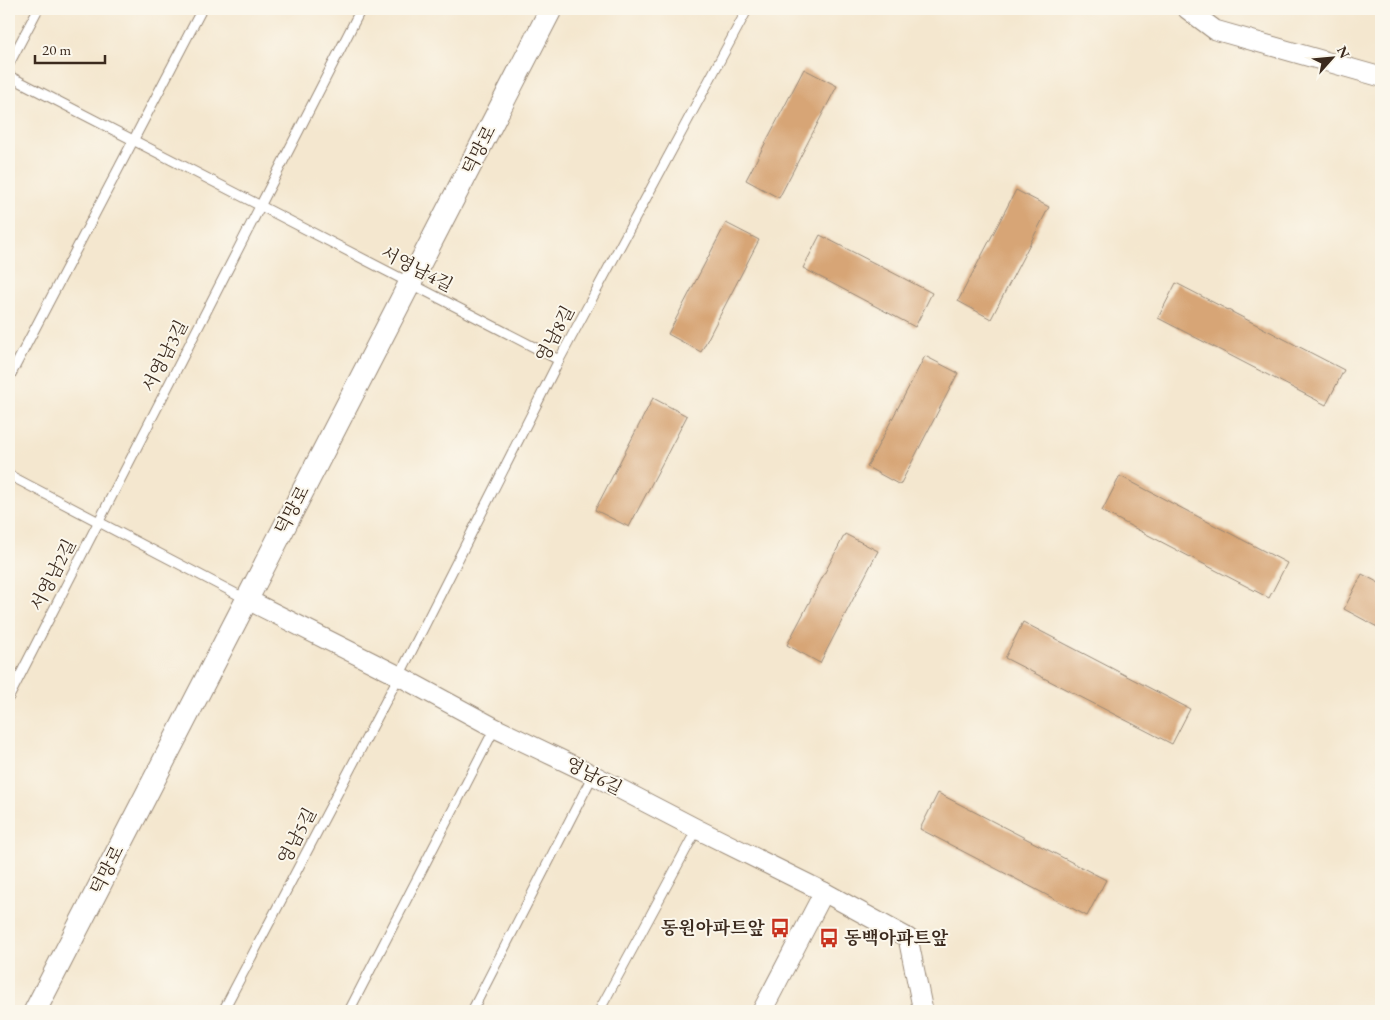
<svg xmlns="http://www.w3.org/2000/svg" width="1390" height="1020" font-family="'EB Garamond','Noto Serif KR',serif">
  <rect width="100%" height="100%" fill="#fbf7ec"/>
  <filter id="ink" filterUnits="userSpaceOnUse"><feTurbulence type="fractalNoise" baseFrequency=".02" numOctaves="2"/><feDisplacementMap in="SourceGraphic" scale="10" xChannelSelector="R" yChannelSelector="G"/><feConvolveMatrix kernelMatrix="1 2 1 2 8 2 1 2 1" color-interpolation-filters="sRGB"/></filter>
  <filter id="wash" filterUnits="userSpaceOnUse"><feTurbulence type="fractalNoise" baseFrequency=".0096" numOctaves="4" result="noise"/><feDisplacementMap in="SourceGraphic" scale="20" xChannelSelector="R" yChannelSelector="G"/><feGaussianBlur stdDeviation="1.12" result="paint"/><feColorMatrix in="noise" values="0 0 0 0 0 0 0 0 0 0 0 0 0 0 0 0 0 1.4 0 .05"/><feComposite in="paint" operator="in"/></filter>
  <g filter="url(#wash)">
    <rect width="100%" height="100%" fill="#f4e7cf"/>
    <g id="blocks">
      <g fill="#d7a576">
        <polygon points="804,69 837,86 779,198 746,180"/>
        <polygon points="1016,190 1049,207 991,319 958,301"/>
        <polygon points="726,223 759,240 701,352 668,334"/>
        <polygon points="820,235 932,293 915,327 803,268"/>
        <polygon points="1176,283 1344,370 1326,405 1158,318"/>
        <polygon points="925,356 958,373 900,485 867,467"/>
        <polygon points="653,398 687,416 629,527 595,510"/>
        <polygon points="1120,476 1287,563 1269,598 1102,511"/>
        <polygon points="845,534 878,551 820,663 787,645"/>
        <polygon points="1362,574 1381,584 1381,629 1344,609"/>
        <polygon points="1023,622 1190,709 1172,744 1005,658"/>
        <polygon points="938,793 1106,880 1087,916 920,829"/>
      </g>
    </g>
  </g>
  <g filter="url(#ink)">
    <use href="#blocks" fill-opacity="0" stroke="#988876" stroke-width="1"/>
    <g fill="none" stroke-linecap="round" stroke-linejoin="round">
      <defs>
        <g id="service">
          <polyline points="9,64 38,9"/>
          <polyline points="9,76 559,360"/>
          <polyline points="9,378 202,9"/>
          <polyline points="9,475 246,599"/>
          <polyline points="9,697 361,9"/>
          <polyline points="223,1011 399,676 559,360 747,10 744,9"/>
          <polyline points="349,1011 495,728"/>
          <polyline points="472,1011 593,775"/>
          <polyline points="599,1011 697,829"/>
        </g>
        <g id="minor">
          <polyline points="1187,9 1215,30 1381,77"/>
          <polyline points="246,599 399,676 495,728 593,775 697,829 824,892 762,1011"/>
          <polyline points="824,892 908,938 923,1011"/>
        </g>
        <polyline id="tertiary" points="35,1011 551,9"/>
      </defs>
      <use href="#service" stroke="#988876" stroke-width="11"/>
      <use href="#minor" stroke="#988876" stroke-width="21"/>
      <use href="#tertiary" stroke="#988876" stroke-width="24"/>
      <use href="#service" stroke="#fff" stroke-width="9"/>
      <use href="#minor" stroke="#fff" stroke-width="19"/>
      <use href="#tertiary" stroke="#fff" stroke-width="22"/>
    </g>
  </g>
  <defs>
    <symbol id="bus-bare" viewBox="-9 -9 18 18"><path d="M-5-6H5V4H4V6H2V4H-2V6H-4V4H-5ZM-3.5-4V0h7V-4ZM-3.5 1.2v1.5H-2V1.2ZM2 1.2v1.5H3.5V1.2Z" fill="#c8321e" stroke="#fbf7ec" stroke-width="2.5" paint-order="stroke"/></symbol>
  </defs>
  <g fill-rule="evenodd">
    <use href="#bus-bare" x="766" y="914" width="28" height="28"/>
    <use href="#bus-bare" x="815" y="924" width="28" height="28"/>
  </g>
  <g text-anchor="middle" stroke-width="4" stroke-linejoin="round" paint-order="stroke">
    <g font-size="18" fill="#3b2a1e" stroke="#fbf7ec">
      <text transform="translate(479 150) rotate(-63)" y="6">덕망로</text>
      <text transform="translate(417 269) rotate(27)" y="6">서영남4길</text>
      <text transform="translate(555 334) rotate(-62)" y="6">영남8길</text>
      <text transform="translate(165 356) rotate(-63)" y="6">서영남3길</text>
      <text transform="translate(292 510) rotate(-62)" y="6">덕망로</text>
      <text transform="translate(53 575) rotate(-63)" y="6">서영남2길</text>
      <text transform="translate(594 776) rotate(27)" y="6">영남6길</text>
      <text transform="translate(297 836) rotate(-62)" y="6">영남5길</text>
      <text transform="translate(107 870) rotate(-63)" y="6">덕망로</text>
    </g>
    <g font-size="18" font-weight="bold" fill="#3b2a1e" stroke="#fbf7ec" text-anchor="end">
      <text x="765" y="934">동원아파트앞</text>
      <text x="844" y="944" text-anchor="start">동백아파트앞</text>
    </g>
  </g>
  <rect width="1390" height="1020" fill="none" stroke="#fbf7ec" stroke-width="30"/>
  <g transform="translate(1332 58) rotate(63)" stroke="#fbf7ec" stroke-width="4" paint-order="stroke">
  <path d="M0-4L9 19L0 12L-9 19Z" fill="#3b2a1e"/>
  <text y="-8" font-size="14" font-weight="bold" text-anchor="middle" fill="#3b2a1e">N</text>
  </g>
  <path d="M35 55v8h70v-8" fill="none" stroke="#3b2a1e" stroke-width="2.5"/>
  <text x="42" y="55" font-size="15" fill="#3b2a1e" stroke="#fbf7ec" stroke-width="4" paint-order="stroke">20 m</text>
</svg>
